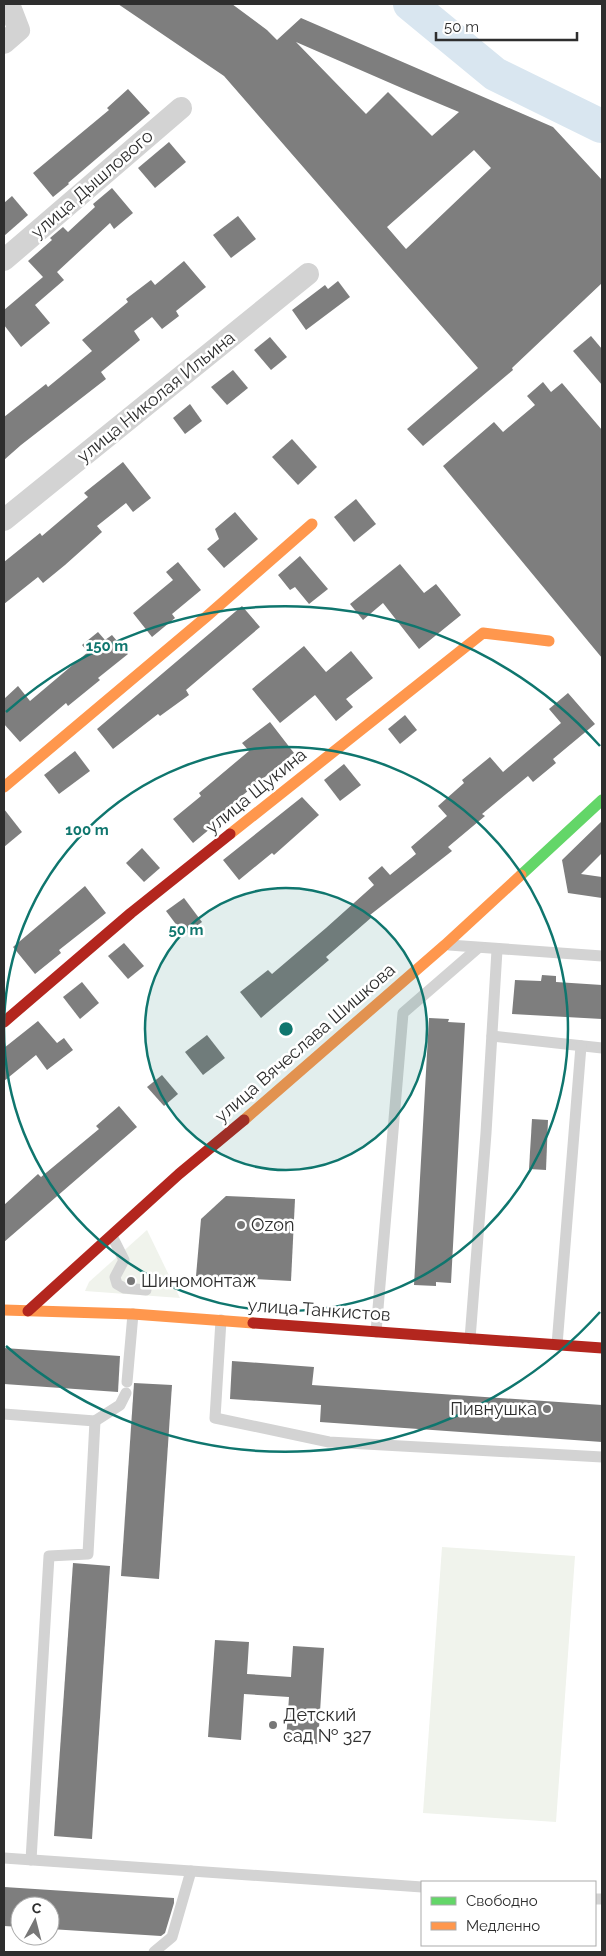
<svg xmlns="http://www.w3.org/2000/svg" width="606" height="1956" font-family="Raleway,sans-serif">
  <rect width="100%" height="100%" fill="#fff"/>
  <g fill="#f0f3ec">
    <polygon points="147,1230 180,1298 85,1291 89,1282"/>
    <polygon points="442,1547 575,1556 556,1822 423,1813"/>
  </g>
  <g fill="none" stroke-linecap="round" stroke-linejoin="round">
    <polyline stroke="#d9e6f0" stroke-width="34" points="410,4 495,74 601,126 602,125"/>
  </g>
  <g fill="#7e7e7e" fill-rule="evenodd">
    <path d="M118,4H232L267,30L277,40L301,18L553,127L602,180V283L512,368L513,370L423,446L407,429L478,368L224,76ZM296,42L404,89L459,112L432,136L388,92L366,114ZM474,150L491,168L406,249L387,227Z"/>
    <polygon points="128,89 150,113 68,183 69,184 53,197 33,173 109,110 107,108"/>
    <polygon points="169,142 186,162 155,188 138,168"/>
    <polygon points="112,188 133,213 114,229 110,223 57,272 64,280 35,305 50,323 21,347 4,325 4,310 43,277 28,261 52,240 50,238 63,227 68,232 95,207 93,204"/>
    <polygon points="12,196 28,215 4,236 4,203"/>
    <polygon points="238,216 256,239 231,258 213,235"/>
    <polygon points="184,261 206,287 176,311 179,316 162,329 152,317 134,331 140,340 101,372 106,379 21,445 4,460 4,417 46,384 48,387 92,351 82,340 128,302 126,299 151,280 155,285"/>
    <polygon points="338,281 350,297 306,330 292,310 325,285 328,289"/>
    <polygon points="591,336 602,349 602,385 573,351"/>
    <polygon points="270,337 287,357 271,370 254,350"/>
    <polygon points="233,370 248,388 227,405 211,387"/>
    <polygon points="543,382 551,392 562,383 602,430 602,658 443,466 494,422 503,432 535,405 527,396"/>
    <polygon points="190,404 202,421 185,434 173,418"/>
    <polygon points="292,439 317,467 298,485 272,457"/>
    <polygon points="123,462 151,498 133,512 126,503 97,526 102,532 65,565 43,583 38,577 4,604 4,562 40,533 42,536 88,497 84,493"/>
    <polygon points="356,499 376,524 354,542 334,517"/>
    <polygon points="235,512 258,539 224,568 207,549 219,539 215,529"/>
    <polygon points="300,556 328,589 309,604 295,587 290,590 278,575"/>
    <polygon points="178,562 201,590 172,614 175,618 152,637 133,613 173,580 166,572"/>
    <polygon points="400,564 424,593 436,584 461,615 419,649 383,603 363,620 350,604"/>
    <polygon points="242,606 260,627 186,690 189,695 160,716 158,714 113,749 97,729"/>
    <polygon points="98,632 105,640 112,635 128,654 98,678 100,680 68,706 66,703 20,742 4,724 4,699 18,686 30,701 88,652 82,645"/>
    <polygon points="304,646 326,672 351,651 373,678 346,699 353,707 336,721 315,695 280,723 252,689"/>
    <polygon points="568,693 595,724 553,759 556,763 533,782 528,776 482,814 485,816 448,847 452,851 370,915 372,917 326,957 329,960 261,1018 240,992 268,970 272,974 326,928 374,885 368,878 382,866 390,875 416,854 411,847 447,816 438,806 464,783 462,780 490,757 503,772 561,723 549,709"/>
    <polygon points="405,715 417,730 400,744 388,729"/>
    <polygon points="270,722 294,753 214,819 217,823 193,843 173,819 201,796 199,793 249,751 242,743"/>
    <polygon points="75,751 90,771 59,794 44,775"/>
    <polygon points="344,764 361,785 340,801 324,780"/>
    <polygon points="302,797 319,815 274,855 272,853 239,880 223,860"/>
    <polygon points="4,809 22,832 4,847"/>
    <polygon points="602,821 602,853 581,874 602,877 602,898 568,893 562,860"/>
    <polygon points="142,848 160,868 144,882 126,863"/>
    <polygon points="85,886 106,913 59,950 61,953 35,974 13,947"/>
    <polygon points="184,898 202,922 184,935 166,911"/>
    <polygon points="124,943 144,966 128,979 108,956"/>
    <polygon points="542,975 556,976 556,982 602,985 602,1019 512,1014 515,980 541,981"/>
    <polygon points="82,982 99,1003 80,1019 63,997"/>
    <polygon points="429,1018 449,1019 448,1022 465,1023 451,1283 436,1282 436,1286 414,1285"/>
    <polygon points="38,1021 57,1043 64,1038 73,1050 47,1070 36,1055 4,1081 4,1048"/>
    <polygon points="207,1035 225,1058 203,1075 185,1052"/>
    <polygon points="162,1075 178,1094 164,1106 147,1087"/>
    <polygon points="119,1106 137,1127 4,1242 4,1205 38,1174 41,1177 99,1129 96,1126"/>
    <polygon points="532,1119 548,1120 546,1170 529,1169"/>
    <polygon points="226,1196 295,1199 291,1281 196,1276 201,1219"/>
    <polygon points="4,1348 120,1356 118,1392 4,1384"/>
    <polygon points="232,1361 314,1367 312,1385 602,1405 602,1442 320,1422 321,1405 230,1399"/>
    <polygon points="134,1383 172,1385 159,1579 121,1576"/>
    <polygon points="73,1563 110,1566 92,1839 54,1836"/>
    <polygon points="215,1640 249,1642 247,1674 291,1677 293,1646 324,1648 318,1744 286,1741 289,1697 244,1694 241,1740 208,1737"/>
    <polygon points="4,1887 174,1898 174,1903 165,1933 161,1936 50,1929 50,1906 20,1906 20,1927 4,1926"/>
  </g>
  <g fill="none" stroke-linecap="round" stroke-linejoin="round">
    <g stroke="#d3d3d3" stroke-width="11">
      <polyline points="449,945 602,956"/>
      <polyline points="492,1036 602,1048"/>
      <polyline points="112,1236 124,1260 115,1277 117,1284 124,1288 146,1290"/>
      <polyline points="221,1320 215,1418 329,1442 602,1457"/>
      <polyline points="376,1332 403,1013 478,948"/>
      <polyline points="470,1339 486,1133 497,950"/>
      <polyline points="557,1345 581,1046"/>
      <polyline points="127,1382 133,1314"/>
      <polyline points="4,1414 95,1421 120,1405 126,1393"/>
      <polyline points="4,1858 422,1887"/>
      <polyline points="31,1860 49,1556 88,1554 95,1421"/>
      <polyline points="595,1899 602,1899"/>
      <polyline points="154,1952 172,1937 191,1871"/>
    </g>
    <g stroke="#d3d3d3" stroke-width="22">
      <polyline points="4,43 19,30 9,4"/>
      <polyline points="4,260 181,108"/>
      <polyline points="4,520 308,274"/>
    </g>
    <polyline stroke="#63d668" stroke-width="11" points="521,875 602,800"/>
    <g stroke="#ff974d" stroke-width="11">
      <polyline points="4,787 206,617 312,524"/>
      <polyline points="230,834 483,633 549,641"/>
      <polyline points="244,1120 445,945 521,875"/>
      <polyline points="4,1310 133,1314 253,1323"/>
    </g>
    <g stroke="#b3261e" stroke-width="11">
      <polyline points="4,1022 131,913 230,834"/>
      <polyline points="28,1311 179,1174 244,1120"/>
      <polyline points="253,1323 602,1348"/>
    </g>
  </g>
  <circle cx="286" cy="1029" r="141" fill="#0f766e" fill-opacity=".12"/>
  <g fill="none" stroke="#0f766e" stroke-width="2.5">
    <circle cx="286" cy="1029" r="141"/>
    <circle cx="286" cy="1029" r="282"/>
    <path d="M600 1312A423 423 0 0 1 6 1346M6 712A423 423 0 0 1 600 746"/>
  </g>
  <g fill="#777" stroke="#fff" stroke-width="2">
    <circle cx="241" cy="1225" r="5"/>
    <circle cx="131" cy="1281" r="5"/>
    <circle cx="547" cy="1409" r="5"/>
    <circle cx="273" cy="1725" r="5"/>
  </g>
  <g text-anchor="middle" stroke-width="5" stroke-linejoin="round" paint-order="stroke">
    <g font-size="18" fill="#2e2e2e" stroke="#fff">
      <text transform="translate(92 184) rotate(-41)" y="6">улица Дышлового</text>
      <text transform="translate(156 397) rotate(-39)" y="6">улица Николая Ильина</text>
      <text transform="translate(256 791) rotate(-39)" y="6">улица Щукина</text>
      <text transform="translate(305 1043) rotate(-41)" y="6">улица Вячеслава Шишкова</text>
      <text transform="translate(319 1310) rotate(4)" y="6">улица Танкистов</text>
    </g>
    <g font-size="18" fill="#2e2e2e" stroke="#fff" text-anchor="start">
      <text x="251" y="1231">Ozon</text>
      <text x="141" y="1287">Шиномонтаж</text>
      <text x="537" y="1415" text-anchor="end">Пивнушка</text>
      <text x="283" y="1721">Детский<tspan x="283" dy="21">сад № 327</tspan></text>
    </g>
  </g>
  <circle cx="286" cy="1029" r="8" fill="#0f766e" stroke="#fff" stroke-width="2.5"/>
  <g font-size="15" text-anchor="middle" font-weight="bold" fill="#0f766e" stroke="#fff" stroke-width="5" stroke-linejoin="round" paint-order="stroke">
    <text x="107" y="651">150 m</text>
    <text x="87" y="835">100 m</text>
    <text x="186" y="935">50 m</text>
  </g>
  <rect width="606" height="1956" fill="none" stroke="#2e2e2e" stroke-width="10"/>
  <rect x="421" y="1881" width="175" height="65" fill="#ffffff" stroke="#ababab"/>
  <rect x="431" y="1897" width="25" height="8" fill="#63d668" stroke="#ababab"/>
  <text x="466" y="1906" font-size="15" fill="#2e2e2e">Свободно</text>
  <rect x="431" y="1922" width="25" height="8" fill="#ff974d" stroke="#ababab"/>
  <text x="466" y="1931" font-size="15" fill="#2e2e2e">Медленно</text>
  <g transform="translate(35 1921) rotate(7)"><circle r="24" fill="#ffffff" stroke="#ababab"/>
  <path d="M0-4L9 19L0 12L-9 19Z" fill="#777777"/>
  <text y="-8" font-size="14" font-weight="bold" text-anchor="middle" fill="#2e2e2e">С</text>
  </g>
  <path d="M436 32v8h141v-8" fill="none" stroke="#2e2e2e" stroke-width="2.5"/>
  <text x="444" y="32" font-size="15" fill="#2e2e2e" stroke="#ffffff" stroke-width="4" paint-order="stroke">50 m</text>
</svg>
